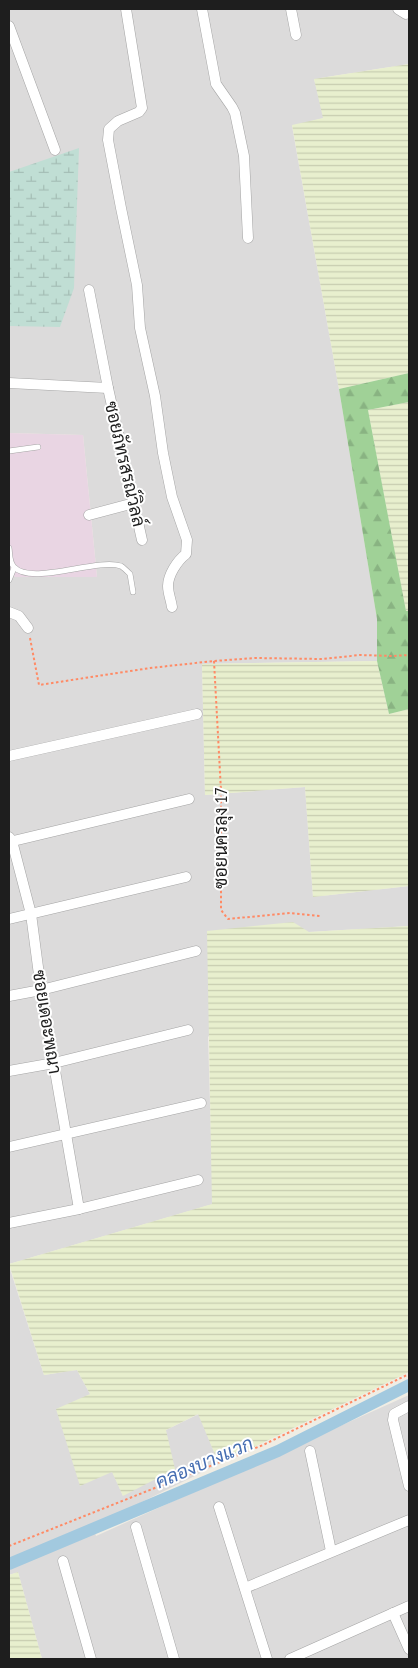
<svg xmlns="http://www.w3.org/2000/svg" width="418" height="1668" font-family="'PT Sans Narrow',Sarabun,sans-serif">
  <defs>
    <pattern id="farmland-rules" width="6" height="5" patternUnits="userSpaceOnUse" patternTransform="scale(1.25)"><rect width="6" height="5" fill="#e8efce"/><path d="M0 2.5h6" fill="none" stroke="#c7ccb0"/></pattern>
    <pattern id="forest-firs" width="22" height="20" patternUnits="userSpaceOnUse" patternTransform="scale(1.25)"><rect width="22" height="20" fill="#a0d197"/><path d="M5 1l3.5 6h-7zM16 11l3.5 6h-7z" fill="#89b382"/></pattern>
    <pattern id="wetland-marsh" width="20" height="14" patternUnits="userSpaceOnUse" patternTransform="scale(1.25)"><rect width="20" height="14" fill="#c0ded4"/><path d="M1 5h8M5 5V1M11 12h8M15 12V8" fill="none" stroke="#a5beb6"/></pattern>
  </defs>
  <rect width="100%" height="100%" fill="#f0ede4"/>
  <g fill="#dcdbdb">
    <polygon points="9,9 409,9 409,64 314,79 324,118 292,126 339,389 377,619 377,661 202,664 205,795 305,787 313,897 409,886 409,926 309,932 208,1037 213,1204 9,1264 9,568 15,577 97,577 83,435 9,433"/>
    <polygon points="9,1266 44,1375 77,1370 90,1394 112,1471 123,1496 166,1430 199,1414 219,1464 93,1526 96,1536 409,1395 409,1659 42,1659 18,1572 9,1575"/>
  </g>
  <polygon fill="#e9d5e3" points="9,433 83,435 97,577 15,577 9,568"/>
  <g fill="url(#farmland-rules)">
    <polygon points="409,64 409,373 339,389 292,125 323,118 314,79"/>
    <polygon points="409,402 409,611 406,612 368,410"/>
    <polygon points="377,661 389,714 409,709 409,886 313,897 305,787 205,795 202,664"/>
    <polygon points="293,922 309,932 409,926 409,1372 219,1464 198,1414 166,1430 175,1469 123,1496 112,1472 80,1486 56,1409 90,1394 77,1370 44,1375 9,1264 212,1204 207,931"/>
    <polygon points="18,1572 42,1659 9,1659 9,1575"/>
  </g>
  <polygon fill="url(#forest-firs)" points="409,373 409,402 368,410 406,611 409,611 409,709 389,714 377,661 377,619 339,389"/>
  <polygon fill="url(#wetland-marsh)" points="79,148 74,288 60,327 9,326 9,172"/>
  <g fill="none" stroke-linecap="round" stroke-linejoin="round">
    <polyline stroke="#a2c9df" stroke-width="12" points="9,1564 278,1451 409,1385"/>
    <defs>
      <g id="service">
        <polyline points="9,451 38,447"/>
        <path d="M9,548C10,554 9,562 14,567C32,586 96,558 121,566C124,568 127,571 130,574L133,592"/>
        <polyline points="9,580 14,568"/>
      </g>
      <g id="minor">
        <path d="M126,9L142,108L139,112L118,121L109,129L108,140L121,208L137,285L140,328L155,396L163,453L172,497L187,540L186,554C177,561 168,575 168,586C168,593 171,600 172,607"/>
        <polyline points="202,9 216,84 232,107 235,113 244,156 248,238"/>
        <polyline points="291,9 296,35"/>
        <polyline points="398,9 406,14"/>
        <polyline points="9,26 55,150"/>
        <polyline points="89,290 108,388 142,540"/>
        <polyline points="9,383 108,388"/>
        <polyline points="89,515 134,503"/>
        <polyline points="9,612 19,616 28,628"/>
        <polyline points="9,756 197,714"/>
        <polyline points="9,837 12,841 31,914 41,990 79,1209"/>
        <polyline points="9,842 189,799"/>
        <polyline points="9,919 186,877"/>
        <polyline points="9,996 41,990 196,951"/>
        <polyline points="9,1071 54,1063 188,1030"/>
        <polyline points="9,1147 201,1103"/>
        <polyline points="9,1223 79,1209 198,1180"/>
        <polyline points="409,1406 394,1414 393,1420 409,1486"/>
        <polyline points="310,1451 331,1551"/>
        <polyline points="219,1507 267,1659"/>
        <polyline points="136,1527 174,1659"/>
        <polyline points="63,1561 91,1659"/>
        <polyline points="245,1588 409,1520"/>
        <polyline points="393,1613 409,1649"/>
        <polyline points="290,1659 409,1606"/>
      </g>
    </defs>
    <use href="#service" stroke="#a5a5a5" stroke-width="6"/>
    <use href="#minor" stroke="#a5a5a5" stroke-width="11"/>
    <g stroke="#ff8a65" stroke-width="2" stroke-dasharray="2.5 2.5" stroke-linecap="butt">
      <polyline points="30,638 39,685 150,668 214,661 255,658 322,659 360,655 393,656 409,655"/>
      <polyline points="214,661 221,791 221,910 228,919 290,913 320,916"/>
      <polyline points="9,1546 263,1445 409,1374"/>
    </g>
    <use href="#service" stroke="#fff" stroke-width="5"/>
    <use href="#minor" stroke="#fff" stroke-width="10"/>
  </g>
  <g text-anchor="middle" stroke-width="4" stroke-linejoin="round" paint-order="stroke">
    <g font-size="18" fill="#1e1e1e" stroke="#fff">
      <text transform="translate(125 464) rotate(77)" y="6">ซอยภัทรสรณ์วิลล์</text>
      <text transform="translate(221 838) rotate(-90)" y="6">ซอยนครลุง 17</text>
      <text transform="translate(47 1022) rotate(81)" y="6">ซอยเดอะพณา</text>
    </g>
    <g font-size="19" font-style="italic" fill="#466eb2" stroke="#fff">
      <text transform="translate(204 1462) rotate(-23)" y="7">คลองบางแวก</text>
    </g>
  </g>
  <rect width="418" height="1668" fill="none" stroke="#1e1e1e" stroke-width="20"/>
</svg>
